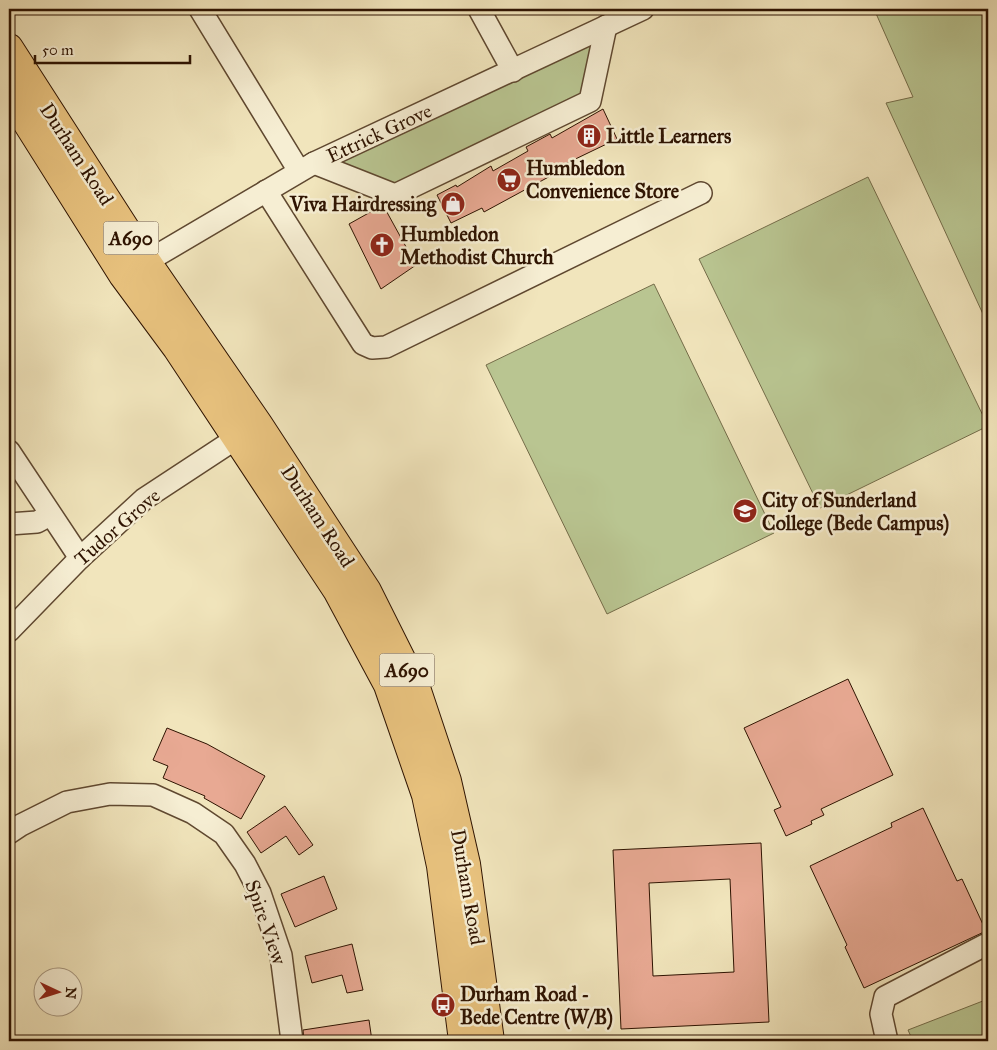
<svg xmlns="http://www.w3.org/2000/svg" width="997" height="1050" font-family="'IM FELL Great Primer',serif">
  <rect width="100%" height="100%" fill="#f1e5bc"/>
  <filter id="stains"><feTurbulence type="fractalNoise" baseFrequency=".004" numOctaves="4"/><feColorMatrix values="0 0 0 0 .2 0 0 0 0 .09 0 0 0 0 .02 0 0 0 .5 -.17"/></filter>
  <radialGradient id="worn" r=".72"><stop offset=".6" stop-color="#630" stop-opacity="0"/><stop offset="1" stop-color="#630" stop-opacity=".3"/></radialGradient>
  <g fill="#b9c591" stroke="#746c49">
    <polygon points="874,9 988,9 988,325 886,103 913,97"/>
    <polygon points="606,26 590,101 395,195 314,163"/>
    <polygon points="868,177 988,426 820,508 699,259"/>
    <polygon points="654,284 774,533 607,614 486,365"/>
    <polygon points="988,999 988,1041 913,1041 908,1030"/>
  </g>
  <g fill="#e8a993" stroke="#2e1301" fill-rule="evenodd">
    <polygon points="603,109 617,139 565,164 567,167 484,212 482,208 451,223 437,195 456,185 457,187 491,166 493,171 528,151 526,147 550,134 552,138"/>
    <polygon points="383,205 416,265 381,289 349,224"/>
    <polygon points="848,679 893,775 821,809 824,815 811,821 812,824 786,836 774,810 781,807 744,728"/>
    <polygon points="167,728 207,744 265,776 241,819 204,798 205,796 163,778 168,766 153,760"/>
    <polygon points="285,806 313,845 299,855 286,836 261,853 247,832"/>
    <polygon points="923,808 957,881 962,879 986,931 864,988 845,947 847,945 810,866 892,827 891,823"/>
    <path d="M761,843L769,1022L621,1029L613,850ZM730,879L734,972L653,976L649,883Z"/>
    <polygon points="324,876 337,909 295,927 281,894"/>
    <polygon points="352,944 363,990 347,993 342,975 312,983 305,956"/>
    <polygon points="369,1020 372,1041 304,1041 303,1030"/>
  </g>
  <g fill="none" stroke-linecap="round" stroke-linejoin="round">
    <defs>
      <g id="minor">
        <polyline points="200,9 299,171"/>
        <polyline points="479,9 513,71"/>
        <polyline points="314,163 395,195 590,101 606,26"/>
        <polyline points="266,191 363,344 372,348 386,347 701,193"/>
        <polyline points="134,269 314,163 643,9"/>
        <polyline points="9,451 80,558"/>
        <polyline points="9,524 37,522 50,515"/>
        <polyline points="9,631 80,558 144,499 249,430"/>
        <polyline points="9,833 21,825 67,802 110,794 153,795 193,813 224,834 245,864 260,893 281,955 292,1041"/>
        <polyline points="887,1041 881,1014 885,997 985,945"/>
      </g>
      <g id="highway">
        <polyline points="9,48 146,261 258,424 367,591 417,691 447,781 466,864 490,1041"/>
        <polyline points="9,94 123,275 177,348 337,590 388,685 426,795 441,866 463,1041"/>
      </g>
    </defs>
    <use href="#minor" stroke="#5f4830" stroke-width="24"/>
    <use href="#highway" stroke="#2e1301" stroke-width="30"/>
    <use href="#minor" stroke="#f6eed3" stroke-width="21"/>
    <use href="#highway" stroke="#e8c27e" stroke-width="28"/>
  </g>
  <defs>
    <symbol id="building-disc" viewBox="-11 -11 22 22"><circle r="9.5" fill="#8f2418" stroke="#f6eed3"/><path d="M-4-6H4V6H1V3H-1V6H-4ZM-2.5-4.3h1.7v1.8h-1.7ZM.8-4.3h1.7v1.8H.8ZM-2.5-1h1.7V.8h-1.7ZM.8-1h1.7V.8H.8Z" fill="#fff"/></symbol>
    <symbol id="supermarket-disc" viewBox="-11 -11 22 22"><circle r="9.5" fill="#8f2418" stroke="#f6eed3"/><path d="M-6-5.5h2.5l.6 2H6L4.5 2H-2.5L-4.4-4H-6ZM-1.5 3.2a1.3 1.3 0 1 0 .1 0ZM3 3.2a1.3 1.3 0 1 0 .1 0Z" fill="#fff"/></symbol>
    <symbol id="shop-disc" viewBox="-11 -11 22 22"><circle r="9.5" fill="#8f2418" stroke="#f6eed3"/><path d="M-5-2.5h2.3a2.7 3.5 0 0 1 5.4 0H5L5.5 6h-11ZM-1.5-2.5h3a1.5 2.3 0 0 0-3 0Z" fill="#fff"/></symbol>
    <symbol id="church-disc" viewBox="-11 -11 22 22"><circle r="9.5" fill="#8f2418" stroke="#f6eed3"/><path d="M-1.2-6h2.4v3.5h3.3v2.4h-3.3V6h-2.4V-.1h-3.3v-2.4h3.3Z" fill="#fff"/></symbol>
    <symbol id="university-disc" viewBox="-11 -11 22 22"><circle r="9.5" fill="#8f2418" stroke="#f6eed3"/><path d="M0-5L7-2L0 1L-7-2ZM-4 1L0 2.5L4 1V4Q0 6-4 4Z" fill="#fff"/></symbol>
    <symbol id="bus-disc" viewBox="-11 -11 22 22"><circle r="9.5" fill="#8f2418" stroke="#f6eed3"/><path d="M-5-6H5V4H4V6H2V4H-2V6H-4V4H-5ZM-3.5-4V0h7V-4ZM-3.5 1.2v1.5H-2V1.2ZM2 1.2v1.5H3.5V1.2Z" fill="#fff"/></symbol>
  </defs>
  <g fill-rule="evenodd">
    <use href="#building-disc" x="575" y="122" width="28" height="28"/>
    <use href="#supermarket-disc" x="495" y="166" width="28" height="28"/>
    <use href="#shop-disc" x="439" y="190" width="28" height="28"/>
    <use href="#church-disc" x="368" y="231" width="28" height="28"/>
    <use href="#university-disc" x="731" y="497" width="28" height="28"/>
    <use href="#bus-disc" x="429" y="991" width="28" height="28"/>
  </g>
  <g text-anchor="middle" stroke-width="5" stroke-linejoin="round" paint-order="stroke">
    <g fill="#f6eed3" stroke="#6a5540" stroke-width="1">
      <rect x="103.5" y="221.5" width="55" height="33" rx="4"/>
      <rect x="379.5" y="653.5" width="55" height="33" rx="4"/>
    </g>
    <g font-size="19" font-weight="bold" fill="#2e1301">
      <text x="131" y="245">A690</text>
      <text x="407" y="677">A690</text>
    </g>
    <g font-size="20" fill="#2e1301" stroke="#f6eed3">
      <text transform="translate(379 133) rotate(-25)" y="7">Ettrick Grove</text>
      <text transform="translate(77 154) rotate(57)" y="7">Durham Road</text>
      <text transform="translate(318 516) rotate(57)" y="7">Durham Road</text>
      <text transform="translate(117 527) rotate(-41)" y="7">Tudor Grove</text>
      <text transform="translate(468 887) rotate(80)" y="7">Durham Road</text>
      <text transform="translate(266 922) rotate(71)" y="7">Spire View</text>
    </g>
    <g font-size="20" font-weight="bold" fill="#2e1301" stroke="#f6eed3" text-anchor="start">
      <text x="606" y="143">Little Learners</text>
      <text x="526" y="175">Humbledon<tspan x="526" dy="23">Convenience Store</tspan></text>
      <text x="436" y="211" text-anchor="end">Viva Hairdressing</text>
      <text x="400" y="241">Humbledon<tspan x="400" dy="23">Methodist Church</tspan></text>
      <text x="762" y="507">City of Sunderland<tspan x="762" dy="23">College (Bede Campus)</tspan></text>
      <text x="460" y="1001">Durham Road -<tspan x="460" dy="23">Bede Centre (W/B)</tspan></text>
    </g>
  </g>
  <rect width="997" height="1050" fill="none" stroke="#f1e5bc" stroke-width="30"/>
  <rect x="10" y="10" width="977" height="1030" fill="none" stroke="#2e1301" stroke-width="2.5"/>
  <rect x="15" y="15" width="967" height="1020" fill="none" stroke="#2e1301"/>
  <g transform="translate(58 992) rotate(94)"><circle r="24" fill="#f6eed3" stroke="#a6967f"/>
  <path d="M0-4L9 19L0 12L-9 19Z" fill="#8f2418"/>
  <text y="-8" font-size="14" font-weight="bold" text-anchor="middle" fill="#2e1301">N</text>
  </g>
  <path d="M35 55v8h155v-8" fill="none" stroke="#2e1301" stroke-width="2.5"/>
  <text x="42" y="55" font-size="15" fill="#2e1301" stroke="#f6eed3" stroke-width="4" paint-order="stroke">50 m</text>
  <rect width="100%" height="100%" filter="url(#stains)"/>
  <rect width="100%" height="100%" fill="url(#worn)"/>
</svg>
